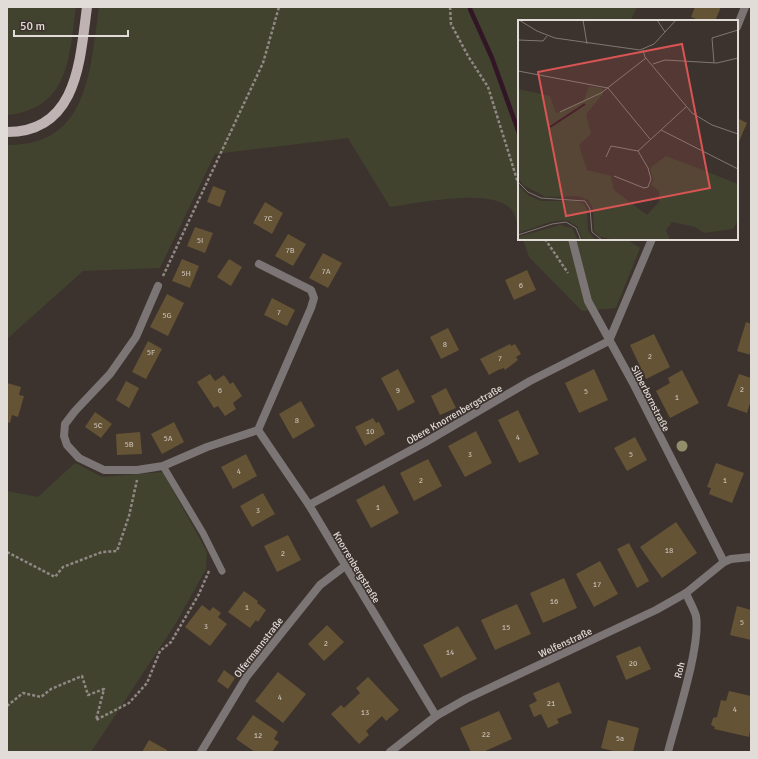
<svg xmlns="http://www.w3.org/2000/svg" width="758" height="759" font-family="Signika,sans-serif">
  <rect width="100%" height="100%" fill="#3d332e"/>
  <g fill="#41432f">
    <path d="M7,7H76C69,56 70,108 8,115Z"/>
    <path d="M99,7H637L630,21H519V229C517,223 515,213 511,209C492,187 418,203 390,207L348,138L215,154L160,268L83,271L7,339V145C90,146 90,68 99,7Z"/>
    <polygon points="523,239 626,239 640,248 616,308 582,311 529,257"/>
    <polygon points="75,463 102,477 163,472 207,552 206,569 176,623 91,752 7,752 7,491 38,497"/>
  </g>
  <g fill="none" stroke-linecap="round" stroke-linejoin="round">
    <polyline stroke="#331625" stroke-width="4.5" points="470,9 492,58 519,133"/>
  </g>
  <g fill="#645334">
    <polygon points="695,7 721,7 715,21 701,21 691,17"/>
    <polygon points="737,118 747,123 737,146"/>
    <polygon points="213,186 226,191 220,207 207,202"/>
    <polygon points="265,202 283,213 272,234 253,223"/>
    <polygon points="195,227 213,233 205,253 187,246"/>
    <polygon points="288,234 306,244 293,266 275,256"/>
    <polygon points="323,253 342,263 328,288 309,278"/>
    <polygon points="182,259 199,266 190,288 172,281"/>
    <polygon points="229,259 242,267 231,286 217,277"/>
    <polygon points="527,270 536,290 514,300 505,280"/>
    <polygon points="167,294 184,303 168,336 150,327"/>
    <polygon points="272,298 295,310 287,326 264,315"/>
    <polygon points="746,322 751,324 751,355 737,351"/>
    <polygon points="448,328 459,350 441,359 430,337"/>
    <polygon points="654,334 670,367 646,379 630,345"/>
    <polygon points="148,341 162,349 146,379 132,372"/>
    <polygon points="510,344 511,346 515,344 521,354 516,357 518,360 505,370 504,368 498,370 489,375 480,359"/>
    <polygon points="398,369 415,402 398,411 381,378"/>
    <polygon points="594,369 608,400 579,413 565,383"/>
    <polygon points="682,370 699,403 670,418 656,391 670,383 668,378"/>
    <polygon points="210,374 215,381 224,375 230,384 233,382 242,396 233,403 236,409 225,416 218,406 214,408 197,382"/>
    <polygon points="739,374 751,378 751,400 747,413 727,406"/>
    <polygon points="126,381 139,388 129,408 116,400"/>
    <polygon points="7,383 21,387 19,395 24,396 18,417 12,415 10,423 7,422"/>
    <polygon points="446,388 456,408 440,415 431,396"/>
    <polygon points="301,401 315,426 293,439 279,414"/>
    <polygon points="518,410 539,454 519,463 498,420"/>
    <polygon points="95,412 112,424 101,438 85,427"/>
    <polygon points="373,418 376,423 379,422 385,434 365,446 355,427"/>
    <polygon points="174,422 184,442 162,454 151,434"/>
    <polygon points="476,431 492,463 465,477 448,446"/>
    <polygon points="140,432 142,454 117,455 116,434"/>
    <polygon points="635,437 647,460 627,471 614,448"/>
    <polygon points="246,454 257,476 233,489 221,467"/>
    <polygon points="428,459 442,486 414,501 400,473"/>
    <polygon points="716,463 744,473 732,503 709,494 711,488 707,487"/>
    <polygon points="384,485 399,513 371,528 356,500"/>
    <polygon points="263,493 275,514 252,527 240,506"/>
    <polygon points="676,522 697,553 662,578 640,547"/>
    <polygon points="288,535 301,560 277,572 264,546"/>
    <polygon points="629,543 649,581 637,588 617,549"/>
    <polygon points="600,561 618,594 594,607 576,574"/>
    <polygon points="564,578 577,608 543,623 530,593"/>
    <polygon points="244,591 258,601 257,603 266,610 258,622 256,620 250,628 228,612"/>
    <polygon points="517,604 531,634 495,650 481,620"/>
    <polygon points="202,605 210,611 213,607 221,613 218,617 227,624 210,646 185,627"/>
    <polygon points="737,606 751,610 751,640 730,635"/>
    <polygon points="327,625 344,642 324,661 308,644"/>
    <polygon points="458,626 477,659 441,678 423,645"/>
    <polygon points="640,646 651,669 626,680 616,656"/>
    <polygon points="224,670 235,678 228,689 217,681"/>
    <polygon points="278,672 306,694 283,723 255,701"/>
    <polygon points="368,677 399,710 386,721 382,716 366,731 369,735 359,744 331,714 341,705 344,708 360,693 356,688"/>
    <polygon points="559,682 572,713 557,719 559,723 548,728 541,714 534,717 529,705 537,701 533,693"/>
    <polygon points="729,691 751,696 751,725 749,737 714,729 715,727 711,725 713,718 717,717 721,700 726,701"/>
    <polygon points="499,711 512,739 483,752 471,752 460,728"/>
    <polygon points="253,715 278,732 274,739 279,742 272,752 255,752 236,739"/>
    <polygon points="608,720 639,728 633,752 617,752 601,748"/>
    <polygon points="149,740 167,750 166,752 142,752"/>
  </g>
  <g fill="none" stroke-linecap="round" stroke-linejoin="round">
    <g stroke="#908884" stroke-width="2.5" stroke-dasharray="3 2" stroke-linecap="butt">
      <polyline points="450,7 451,24 468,56 488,87 519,186"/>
      <polyline points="545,239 568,273"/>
      <polyline points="163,276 263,63 279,7"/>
      <polyline points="7,552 55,577 63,567 102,552 117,551 129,516 137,480"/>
      <polyline points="7,706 23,693 41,697 51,689 82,676 88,695 104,689 96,720 129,703 147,683 160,651 171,642 199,594 209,571"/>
    </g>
    <polyline stroke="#7b7575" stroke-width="7" points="163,466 203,533 222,571"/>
    <g stroke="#7b7575" stroke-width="8">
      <polyline points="737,27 745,7"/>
      <polyline points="572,239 588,301 633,383 724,562"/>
      <polyline points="158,286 136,337 110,374 75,411 65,424 64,436 67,445 79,458 104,470 137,470 163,466 207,447 258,430 311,308 314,298 311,290 259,264"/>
      <polyline points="609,341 652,239"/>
      <polyline points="258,430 309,505 436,716"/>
      <polyline points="309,505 424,443 530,381 609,341"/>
      <polyline points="201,752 247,676 320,585 345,566"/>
      <polyline points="390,752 436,716 466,699 656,610 686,593 724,562 731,559 751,557"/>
      <path d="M668,752C676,720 701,646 696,616C694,609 689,601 686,593"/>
    </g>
    <path stroke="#c0b3b3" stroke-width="10" d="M7,132C78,132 80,59 87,7"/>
  </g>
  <circle fill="#908f6a" cx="682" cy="446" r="5.5"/>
  <g text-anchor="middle" stroke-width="3.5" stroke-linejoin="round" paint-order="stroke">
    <g font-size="8" fill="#c2baaf">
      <text x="268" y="221">7C</text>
      <text x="200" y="243">5I</text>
      <text x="290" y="253">7B</text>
      <text x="326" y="274">7A</text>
      <text x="186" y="276">5H</text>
      <text x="521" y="288">6</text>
      <text x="279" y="315">7</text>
      <text x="167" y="318">5G</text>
      <text x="445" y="347">8</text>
      <text x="151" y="355">5F</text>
      <text x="650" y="359">2</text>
      <text x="500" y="361">7</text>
      <text x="742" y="392">2</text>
      <text x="220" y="393">6</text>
      <text x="398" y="393">9</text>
      <text x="586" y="394">5</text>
      <text x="677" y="400">1</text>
      <text x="297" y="423">8</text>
      <text x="98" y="428">5C</text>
      <text x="370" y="434">10</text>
      <text x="518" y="440">4</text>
      <text x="168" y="441">5A</text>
      <text x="129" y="447">5B</text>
      <text x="470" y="457">3</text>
      <text x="631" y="457">5</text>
      <text x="239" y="474">4</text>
      <text x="421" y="483">2</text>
      <text x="725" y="483">1</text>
      <text x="378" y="510">1</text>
      <text x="258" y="513">3</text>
      <text x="669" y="553">18</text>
      <text x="283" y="556">2</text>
      <text x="597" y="587">17</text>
      <text x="554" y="604">16</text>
      <text x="247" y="610">1</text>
      <text x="742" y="625">5</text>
      <text x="206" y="629">3</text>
      <text x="506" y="630">15</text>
      <text x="326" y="646">2</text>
      <text x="450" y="655">14</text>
      <text x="633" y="666">20</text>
      <text x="280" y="700">4</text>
      <text x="551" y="706">21</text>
      <text x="735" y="712">4</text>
      <text x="365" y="715">13</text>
      <text x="486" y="737">22</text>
      <text x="258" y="738">12</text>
      <text x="620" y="741">5a</text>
    </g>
    <g font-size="10" fill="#e2dcd8" stroke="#3d332e">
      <text transform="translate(651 398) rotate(63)" y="4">Silberbornstraße</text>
      <text transform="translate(454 414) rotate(-30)" y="4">Obere Knorrenbergstraße</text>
      <text transform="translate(357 567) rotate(59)" y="4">Knorrenbergstraße</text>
      <text transform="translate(565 642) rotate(-25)" y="4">Welfenstraße</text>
      <text transform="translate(258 647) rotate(-52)" y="4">Olfermannstraße</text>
      <text transform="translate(679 670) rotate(-75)" y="4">Roh</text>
    </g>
  </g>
  <g transform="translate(518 20)">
    <rect width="220" height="220" fill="#3d332e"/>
    <path d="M71,66L84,68L85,74L68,94L73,114L61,125L69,150L93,156L96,170L129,195L141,182V171L133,165L135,159L132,148L148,136L182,149L220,164V200L215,209L186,213L177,207L154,202L148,210L152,220H98L83,217L76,211L75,188L70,180L60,176L28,177L5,165L0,158V69L32,76L38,93L66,80ZM0,165L11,176L23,181H58L66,184L69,190L70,211L77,220H65L59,206L48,200L32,202L0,213ZM42,205L54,208L60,220H0V217Z" fill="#41432f"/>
    <path fill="none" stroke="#331625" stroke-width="2" d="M32,107L67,84"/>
    <path fill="none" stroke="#7f7772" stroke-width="1" d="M1,0L19,11L37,18L122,30L136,24L158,0M65,0L69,24M139,0L147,12M0,20L25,21L29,16M125,30L127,37L174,93L194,105L220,114M196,43L194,18L220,10M135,44L147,40L199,43L220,38M0,51L90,68M90,68L132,119M42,92L83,73L128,38M143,110L220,149M120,131L168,87M88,137L93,126L120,131L130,148L133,159L130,167L126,168L96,156M0,162L10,172L23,178L67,181L72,189L74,212L84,220M0,215L34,204L48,202L58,208L63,220"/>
    <path fill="#d95554" fill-opacity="0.15" stroke="#d95554" stroke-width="2" d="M164,24L192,168L48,196L20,52Z"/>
    <rect width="220" height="220" fill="none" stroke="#e2dcd8" stroke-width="2"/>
  </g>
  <rect width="758" height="759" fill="none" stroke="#e2dcd8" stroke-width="16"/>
  <path d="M14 30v6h114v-6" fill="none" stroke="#e2dcd8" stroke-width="2"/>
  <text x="20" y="30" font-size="12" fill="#e2dcd8" stroke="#3d332e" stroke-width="3" paint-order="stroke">50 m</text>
</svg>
